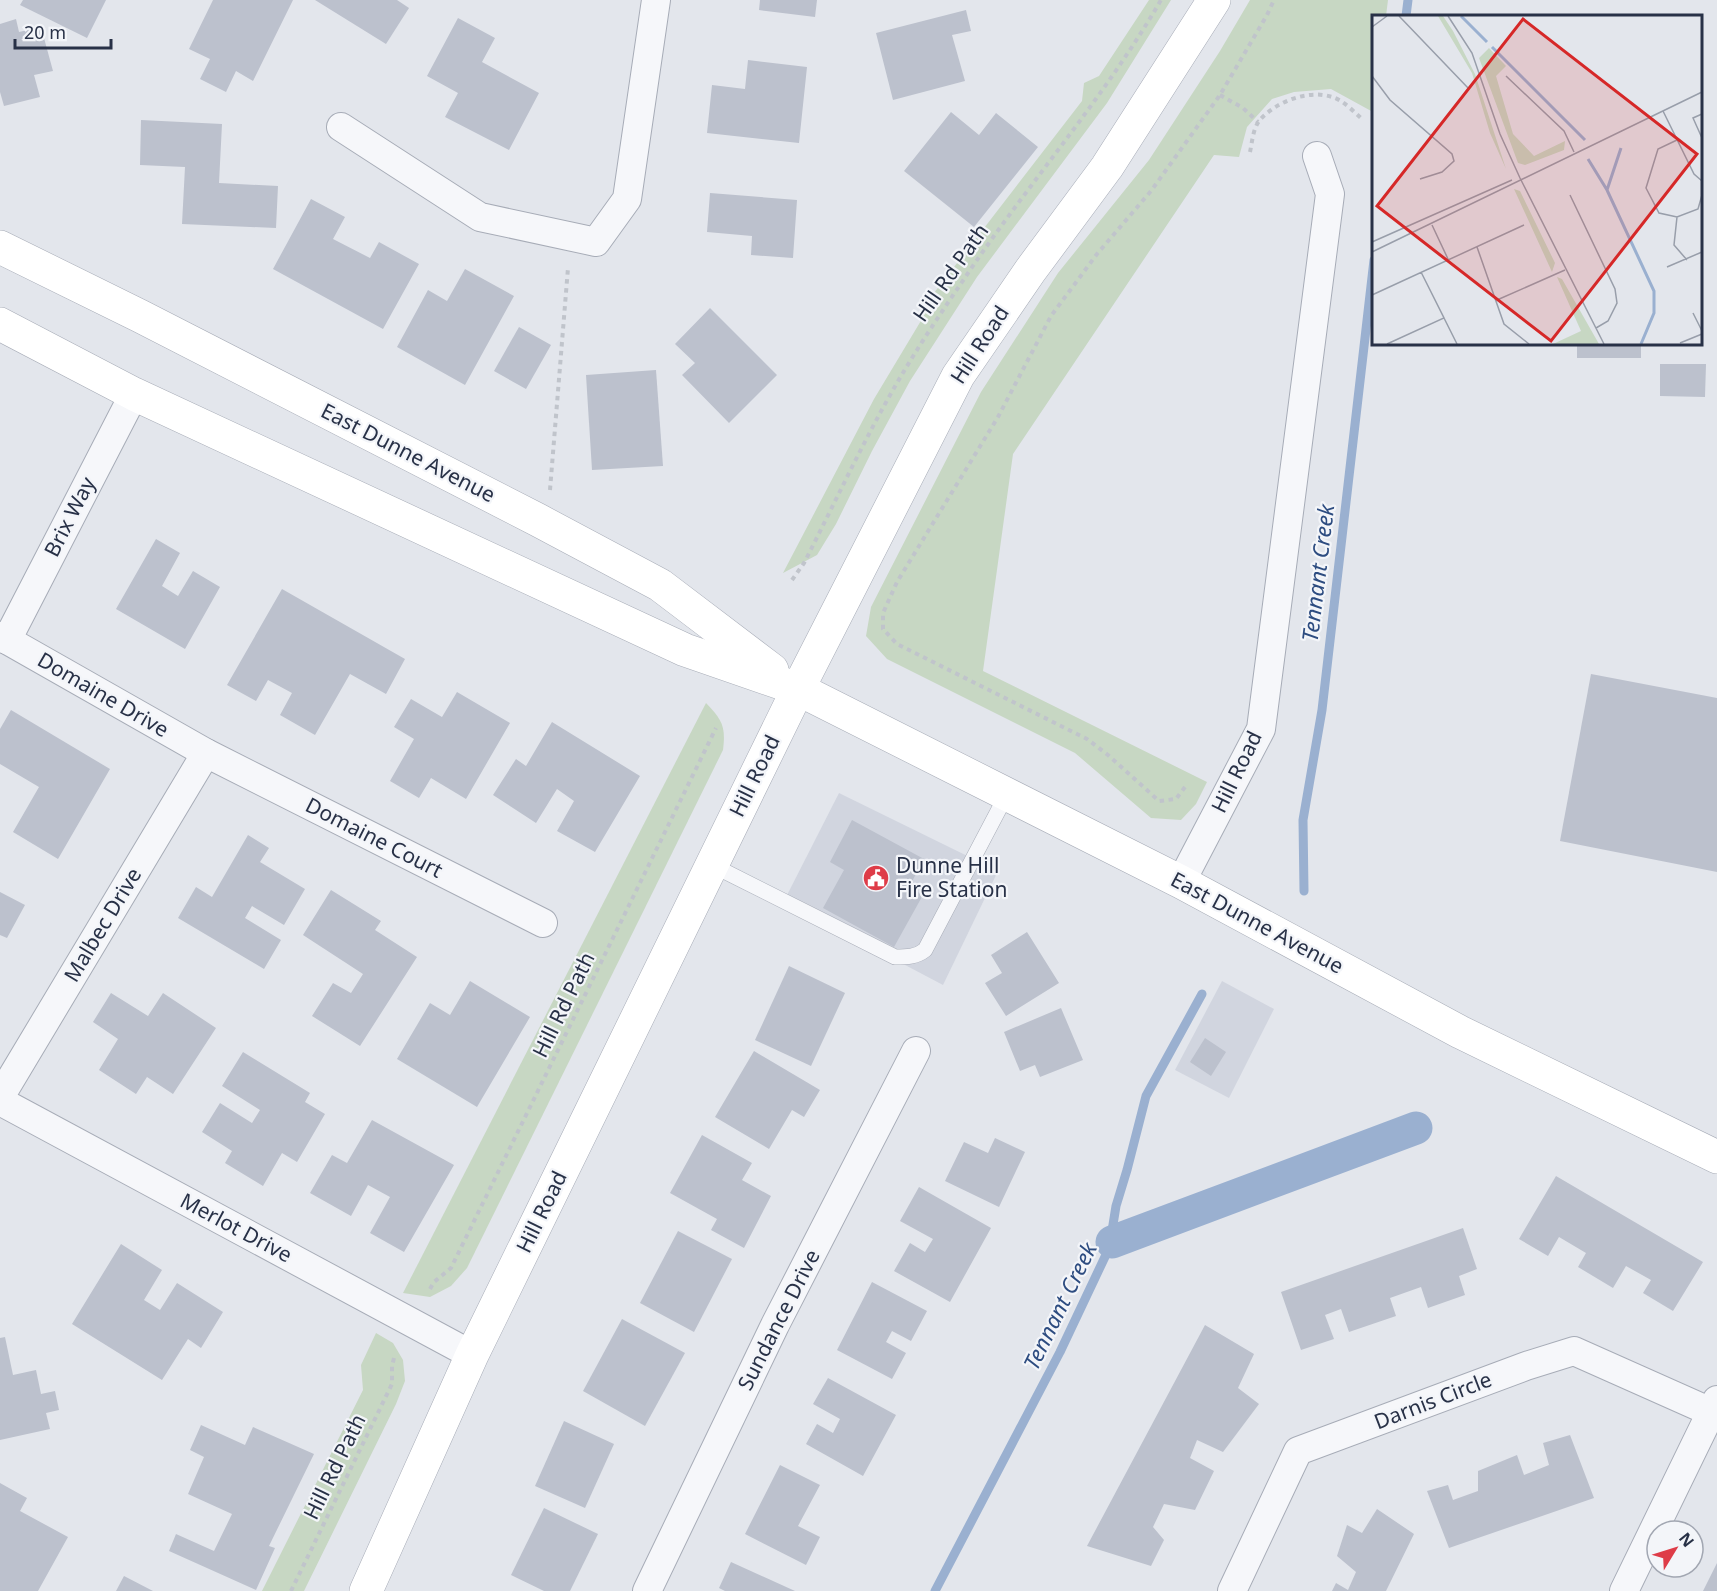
<svg xmlns="http://www.w3.org/2000/svg" width="1717" height="1591" font-family="'Noto Sans',sans-serif">
  <rect width="100%" height="100%" fill="#e3e6ec"/>
  <g fill="#d1d5df">
    <polygon points="839,793 998,871 943,985 784,901"/>
    <polygon points="1222,981 1274,1009 1229,1098 1175,1070"/>
  </g>
  <g fill="#c7d7c3">
    <polygon points="1149,0 1171,0 1107,103 977,277 910,381 872,451 836,524 817,555 783,573 874,399 922,319 917,315 1082,101 1084,83 1099,76"/>
    <polygon points="1250,0 1388,0 1386,16 1374,16 1373,112 1331,89 1294,92 1272,99 1247,127 1239,157 1214,155 1013,454 983,671 1207,782 1196,804 1181,820 1151,818 1075,753 887,659 866,636 871,607 981,392 1058,273 1149,160 1220,51"/>
    <path d="M706,703C722,720 726,726 723,750L467,1268L451,1286L430,1297L403,1293Z"/>
    <polygon points="376,1333 393,1343 403,1360 405,1381 396,1404 304,1591 262,1591 363,1390 361,1365"/>
  </g>
  <g fill="none" stroke-linecap="round" stroke-linejoin="round">
    <g stroke="#9ab0d0" stroke-width="9">
      <polyline points="1406,16 1408,0"/>
      <polyline points="1304,891 1303,820 1322,710 1374,260"/>
      <polyline points="935,1591 1060,1352 1112,1242 1112,1231 1116,1206 1127,1170 1146,1096 1202,994"/>
    </g>
    <polyline stroke="#9ab0d0" stroke-width="33" points="1112,1242 1416,1128"/>
  </g>
  <g fill="#bcc1cd">
    <polygon points="23,0 106,0 87,38 20,5"/>
    <polygon points="213,0 293,0 253,81 236,71 226,92 200,79 210,59 189,49"/>
    <polygon points="315,0 397,0 409,8 386,44"/>
    <polygon points="760,0 817,0 815,17 759,10"/>
    <polygon points="966,10 971,31 952,35 965,81 893,100 876,33"/>
    <polygon points="458,18 495,38 482,62 539,93 509,150 445,117 458,93 427,76"/>
    <polygon points="16,19 19,32 41,27 53,71 34,75 40,97 4,106 0,92 0,24"/>
    <polygon points="748,60 807,67 799,143 707,133 712,85 745,89"/>
    <polygon points="951,112 979,135 996,113 1038,147 974,227 904,171"/>
    <polygon points="141,120 222,124 219,183 278,186 276,228 182,224 185,167 140,165"/>
    <polygon points="710,193 797,200 793,258 751,255 752,236 707,232"/>
    <polygon points="311,199 345,217 333,239 370,258 379,242 419,264 383,329 273,269"/>
    <polygon points="465,269 514,296 465,385 397,347 428,290 447,301"/>
    <polygon points="710,308 777,375 729,423 682,375 695,363 675,344"/>
    <polygon points="519,327 551,345 526,389 494,371"/>
    <rect x="1577" y="344" width="64" height="14"/>
    <polygon points="1660,364 1706,364 1705,397 1660,396"/>
    <polygon points="656,370 663,466 592,470 586,375"/>
    <polygon points="156,539 180,553 162,586 178,596 193,571 220,587 185,649 116,609"/>
    <polygon points="282,589 405,659 386,694 350,674 315,735 280,715 292,693 268,680 256,701 227,685"/>
    <polygon points="1591,674 1717,698 1717,872 1560,841"/>
    <polygon points="457,692 510,723 466,799 431,778 419,798 390,781 414,739 394,727 411,699 442,717"/>
    <polygon points="11,710 110,769 58,859 13,832 39,787 0,764 0,729"/>
    <polygon points="552,722 640,776 595,852 557,831 574,801 557,789 536,823 493,795 516,759 526,766"/>
    <polygon points="852,820 924,859 909,887 923,895 894,947 823,908 844,870 830,862"/>
    <polygon points="248,835 269,848 260,862 305,889 284,925 252,906 245,918 281,940 264,969 178,918 196,887 212,897"/>
    <polygon points="331,890 381,921 375,930 417,957 360,1046 312,1016 333,983 351,993 363,974 303,935"/>
    <polygon points="0,892 25,905 7,938 0,935"/>
    <polygon points="1027,932 1059,983 1006,1016 985,983 1002,973 991,955"/>
    <polygon points="789,966 845,993 811,1066 755,1040"/>
    <polygon points="470,981 530,1017 477,1107 397,1059 430,1003 450,1015"/>
    <polygon points="111,993 148,1016 163,993 216,1028 173,1094 147,1077 136,1094 99,1070 118,1039 93,1022"/>
    <polygon points="1061,1008 1083,1060 1040,1077 1035,1065 1020,1071 1004,1032"/>
    <polygon points="1205,1038 1226,1052 1211,1076 1190,1062"/>
    <polygon points="754,1051 820,1090 804,1117 792,1110 769,1149 715,1117"/>
    <polygon points="243,1052 310,1093 305,1102 325,1114 297,1162 282,1153 263,1186 225,1163 232,1151 202,1132 220,1103 252,1123 260,1110 222,1086"/>
    <polygon points="372,1120 454,1165 404,1252 370,1233 390,1197 368,1185 351,1216 310,1193 332,1155 347,1163"/>
    <polygon points="702,1135 752,1163 742,1180 771,1196 744,1248 711,1230 717,1219 670,1193"/>
    <polygon points="995,1138 1025,1152 999,1207 945,1181 964,1142 988,1153"/>
    <polygon points="1556,1176 1703,1262 1673,1311 1643,1293 1651,1280 1626,1266 1613,1288 1578,1267 1586,1253 1559,1237 1548,1256 1519,1239"/>
    <polygon points="919,1187 991,1228 950,1302 894,1271 910,1243 925,1252 933,1239 900,1221"/>
    <polygon points="1463,1228 1477,1269 1459,1276 1465,1295 1428,1308 1421,1287 1390,1298 1396,1316 1349,1332 1341,1309 1325,1315 1334,1339 1301,1350 1281,1292"/>
    <polygon points="678,1231 732,1259 694,1332 640,1303"/>
    <polygon points="121,1244 162,1270 144,1300 160,1310 177,1283 223,1312 201,1348 188,1339 162,1380 72,1324"/>
    <polygon points="872,1282 927,1311 911,1341 892,1331 886,1342 906,1353 892,1379 837,1350"/>
    <polygon points="622,1319 685,1353 645,1426 583,1391"/>
    <polygon points="1205,1325 1254,1354 1238,1388 1259,1404 1223,1452 1197,1440 1190,1458 1214,1471 1195,1510 1164,1504 1153,1527 1164,1540 1151,1566 1087,1546"/>
    <polygon points="5,1337 13,1375 36,1370 41,1394 55,1391 59,1410 46,1413 50,1429 0,1440 0,1338"/>
    <polygon points="828,1378 896,1415 863,1476 806,1444 817,1424 833,1433 840,1419 813,1404"/>
    <polygon points="564,1421 614,1444 585,1508 535,1486"/>
    <polygon points="201,1425 245,1445 253,1427 314,1454 269,1546 275,1548 256,1590 169,1551 176,1534 214,1551 232,1514 188,1494 204,1457 190,1450"/>
    <polygon points="1570,1435 1594,1498 1449,1548 1427,1491 1448,1485 1453,1500 1478,1491 1478,1471 1517,1455 1524,1475 1549,1465 1543,1443"/>
    <polygon points="780,1465 820,1485 798,1526 820,1537 806,1565 745,1534"/>
    <polygon points="0,1483 27,1498 20,1511 68,1537 38,1591 0,1591"/>
    <polygon points="544,1508 598,1534 570,1591 544,1591 511,1575"/>
    <polygon points="1377,1509 1414,1534 1386,1591 1332,1591 1336,1583 1348,1590 1356,1572 1337,1556 1347,1525 1362,1533"/>
    <polygon points="731,1562 795,1591 725,1591 719,1588"/>
    <polygon points="1717,1563 1717,1591 1703,1591"/>
    <polygon points="124,1576 153,1591 116,1591"/>
  </g>
  <g fill="none" stroke-linecap="round" stroke-linejoin="round">
    <defs>
      <path id="lane" d="M712,865L895,957C907,957 916,957 925,950L1007,794"/>
      <g id="street">
        <polyline points="341,127 480,217 596,242 627,199 656,0"/>
        <polyline points="0,636 206,753 543,923"/>
        <polyline points="7,640 134,394"/>
        <polyline points="1181,882 1261,729 1330,194 1317,156"/>
        <polyline points="0,1097 206,753"/>
        <polyline points="0,1101 472,1355"/>
        <polyline points="647,1591 775,1325 916,1051"/>
        <polyline points="1232,1591 1298,1451 1526,1366 1574,1351 1711,1412"/>
        <polyline points="1624,1591 1717,1400"/>
      </g>
      <g id="secondary">
        <polyline points="0,247 140,316 538,520 660,585 772,670"/>
        <polyline points="0,324 134,394 685,650 798,689 1181,882 1460,1032 1717,1157"/>
        <polyline points="366,1591 472,1355 798,689 958,376 1030,271 1107,167 1214,0"/>
      </g>
    </defs>
    <use href="#lane" stroke="#a7acb7" stroke-width="16"/>
    <use href="#street" stroke="#a7acb7" stroke-width="30"/>
    <use href="#secondary" stroke="#a7acb7" stroke-width="34"/>
    <g stroke="#c0c4cb" stroke-width="4" stroke-dasharray="4.5 4.5" stroke-linecap="butt">
      <polyline points="1220,95 1243,108 1258,122"/>
      <path d="M1250,152C1252,143 1253,129 1259,121C1275,102 1308,89 1332,97C1343,100 1353,111 1362,119"/>
      <polyline points="550,490 568,268"/>
      <path d="M792,580L804,563C839,495 872,422 912,358C928,332 945,307 962,282C1026,186 1103,100 1161,0"/>
      <polyline points="1185,787 1176,799 1159,801 1108,755 1087,739 897,644 883,629 883,613 897,582 998,417 1051,316 1097,254 1151,191 1220,95 1267,15 1274,0"/>
      <polyline points="430,1289 434,1282 451,1268 716,728"/>
      <polyline points="291,1591 392,1384 392,1366 395,1354"/>
    </g>
    <use href="#lane" stroke="#f6f7fa" stroke-width="15"/>
    <use href="#street" stroke="#f6f7fa" stroke-width="28"/>
    <use href="#secondary" stroke="#fff" stroke-width="33"/>
  </g>
  <defs>
    <symbol id="civic-disc" viewBox="-11 -11 22 22"><circle r="9.5" fill="#de3c48" stroke="#f3f5f9"/><path d="M-.6-6.5H3V-4.5H.6V-3L4-1V1h2V6H-6V1h2V-1L-.6-3ZM-1.2 2.5V6h2.4V2.5Z" fill="#fff"/></symbol>
  </defs>
  <g fill-rule="evenodd">
    <use href="#civic-disc" x="861" y="863" width="30" height="30"/>
  </g>
  <g text-anchor="middle" stroke-width="4.5" stroke-linejoin="round" paint-order="stroke">
    <g font-size="21" fill="#283147" stroke="#f3f5f9">
      <text transform="translate(951 273) rotate(-55)" y="7">Hill Rd Path</text>
      <text transform="translate(980 345) rotate(-57)" y="7">Hill Road</text>
      <text transform="translate(408 453) rotate(27)" y="7">East Dunne Avenue</text>
      <text transform="translate(70 517) rotate(-63)" y="7">Brix Way</text>
      <text transform="translate(103 695) rotate(30)" y="7">Domaine Drive</text>
      <text transform="translate(1237 772) rotate(-64)" y="7">Hill Road</text>
      <text transform="translate(755 776) rotate(-64)" y="7">Hill Road</text>
      <text transform="translate(374 838) rotate(27)" y="7">Domaine Court</text>
      <text transform="translate(1257 923) rotate(28)" y="7">East Dunne Avenue</text>
      <text transform="translate(103 925) rotate(-59)" y="7">Malbec Drive</text>
      <text transform="translate(564 1005) rotate(-64)" y="7">Hill Rd Path</text>
      <text transform="translate(542 1212) rotate(-64)" y="7">Hill Road</text>
      <text transform="translate(236 1228) rotate(28)" y="7">Merlot Drive</text>
      <text transform="translate(779 1320) rotate(-63)" y="7">Sundance Drive</text>
      <text transform="translate(1433 1401) rotate(-21)" y="7">Darnis Circle</text>
      <text transform="translate(335 1467) rotate(-64)" y="7">Hill Rd Path</text>
    </g>
    <g font-size="21" fill="#283147" stroke="#f3f5f9" text-anchor="start">
      <text x="896" y="873">Dunne Hill<tspan x="896" dy="24">Fire Station</tspan></text>
    </g>
    <g font-size="22" font-style="italic" fill="#2d4c80" stroke="#f3f5f9">
      <text transform="translate(1318 573) rotate(-83)" y="8">Tennant Creek</text>
      <text transform="translate(1060 1306) rotate(-64)" y="8">Tennant Creek</text>
    </g>
  </g>
  <g transform="translate(1372 15)">
    <rect width="330" height="330" fill="#e3e6ec"/>
    <path d="M66,1H71L81,16L103,59L134,154L118,118L100,58ZM117,33L134,51L124,61L141,119L162,141L193,126L192,135L153,150L146,148L107,43ZM142,174L148,176L183,248L180,257ZM185,262L190,264L227,329H181L209,316Z" fill="#c7d7c3"/>
    <path fill="none" stroke="#9ab0d0" stroke-width="3" d="M89,1L115,27M120,32L213,125M216,144L235,175L282,276V298L269,329M235,175L249,133"/>
    <path fill="none" stroke="#989eaa" stroke-width="1.5" d="M27,1L97,74M76,1L100,38L128,119L148,163M0,12L15,1M0,61L18,85L80,139L82,146L70,157L48,164M134,61L192,116L202,137M291,96L322,159L330,166M330,99L321,103L330,123M305,125L286,134L274,173L287,198L305,202L326,194L330,180M148,163L232,329M198,180L243,274L245,288L236,306L224,313M305,202L302,230L315,245M60,210L76,244M0,227L140,165M105,232L132,309L157,329M0,237L330,77M295,252L330,237M0,280L152,210M125,285L193,255M321,298L330,316M72,303L85,329M308,328L330,319M15,329L72,303L49,257"/>
    <path fill="#d62828" fill-opacity="0.15" stroke="#d62828" stroke-width="3" d="M151,4L325,139L179,326L5,191Z"/>
    <rect width="330" height="330" fill="none" stroke="#283147" stroke-width="3"/>
  </g>
  <g transform="translate(1675 1549) rotate(52)"><circle r="28" fill="#f3f5f9" stroke="#a2a7b2" stroke-width="1.5"/>
  <path d="M0-4.5L10 22L0 15L-10 22Z" fill="#de3c48"/>
  <text y="-9" font-size="16" font-weight="bold" text-anchor="middle" fill="#283147">N</text>
  </g>
  <path d="M15 39v9h96v-9" fill="none" stroke="#283147" stroke-width="3"/>
  <text x="24" y="39" font-size="18" fill="#283147" stroke="#f3f5f9" stroke-width="4.5" paint-order="stroke">20 m</text>
</svg>
